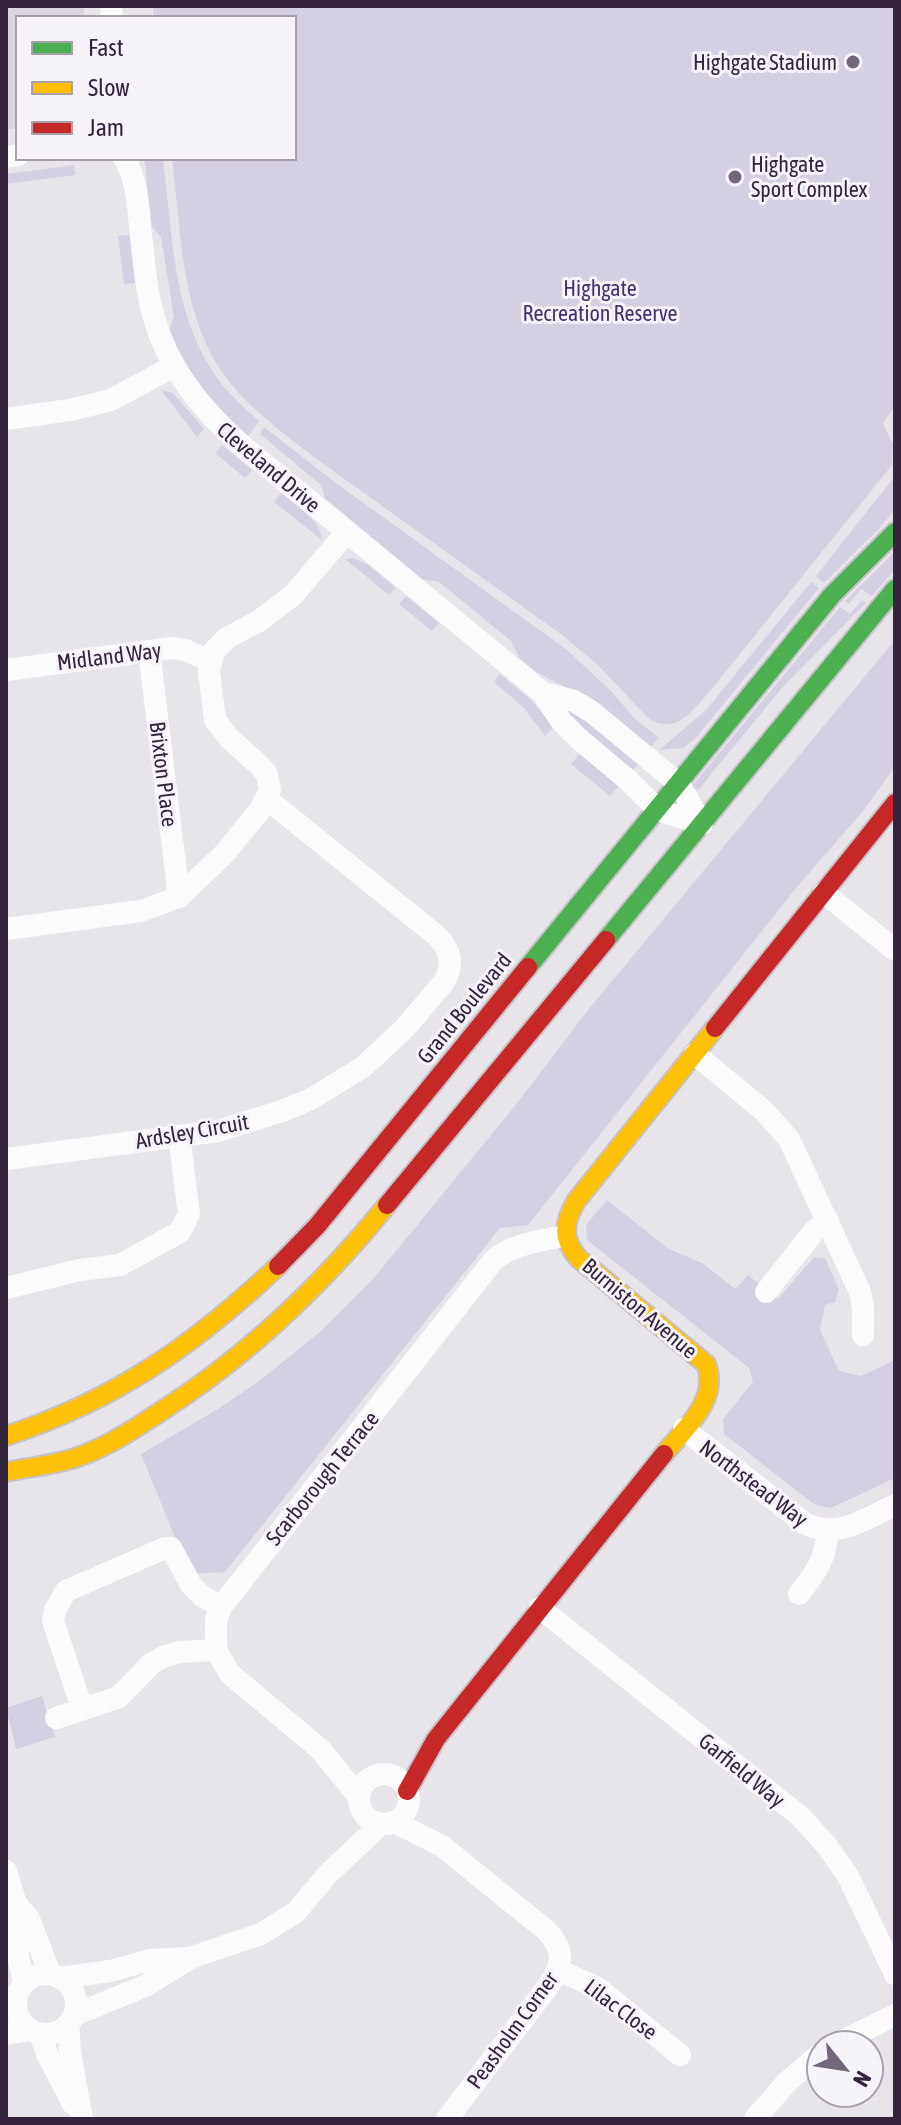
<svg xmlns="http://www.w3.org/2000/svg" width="901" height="2125" font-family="'Asap Condensed',sans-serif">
  <rect width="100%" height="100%" fill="#e8e5ea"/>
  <polygon fill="#d9d5dd" points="6,6 83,6 85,18 18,18 18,128 6,130"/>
  <g fill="#d4d0e2">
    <path d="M153,6H895V406L883,423L893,444L892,465L710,691C692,711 677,735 649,719L598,665L562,635L307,452C277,428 244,404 222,372C180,310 181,229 172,158H294V18H154Z"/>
    <path d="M144,158H163C172,229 172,310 213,372C225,391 242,406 259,421L245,440C224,420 173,358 170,329C170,325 172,321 174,317L161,237L152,227Z"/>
    <polygon points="74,165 75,175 6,184 6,174"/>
    <polygon points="129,235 135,283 124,284 118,236"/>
    <polygon points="161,390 173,393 204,429 197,437"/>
    <polygon points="264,427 336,483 567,650 611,691 635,719 659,738 650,747 571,690 538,673 520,659 511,641 439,582 422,579 325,498 321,485 260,434"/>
    <polygon points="222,445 252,470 245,478 215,453"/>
    <polygon points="895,476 895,509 878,530 824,583 816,576"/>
    <path d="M281,493C297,507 319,518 322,540L274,502Z"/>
    <polygon points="895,551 895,569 872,596 861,589 849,604 845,601"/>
    <polygon points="353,558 367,564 396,588 389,595 345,559"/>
    <polygon points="811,582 819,588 695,739 683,748 659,750 706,710"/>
    <polygon points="406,596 439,623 432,631 399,604"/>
    <polygon points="862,600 866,603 782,688 699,789 693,790 693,785 840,607 850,614"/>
    <polygon points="895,640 895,767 863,811 797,887 528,1225 500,1228 225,1572 190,1574 141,1454 218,1409 258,1382 321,1331 373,1279 518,1102 588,1010"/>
    <polygon points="500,674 531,700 554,727 545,736 524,708 494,682"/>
    <polygon points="564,709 583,717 639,763 631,772 576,727"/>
    <polygon points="582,751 621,784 610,796 571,764"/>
    <polygon points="607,1200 669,1249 704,1264 735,1289 748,1275 778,1299 814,1257 825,1258 839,1289 835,1302 825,1305 820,1330 839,1371 861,1376 895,1360 895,1478 831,1508 815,1505 724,1434 723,1419 753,1382 749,1368 587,1240 586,1225"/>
    <polygon points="42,1696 55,1737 16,1749 6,1708"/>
  </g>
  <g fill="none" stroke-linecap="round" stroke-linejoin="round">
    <defs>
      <g id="fast">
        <polyline points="606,940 895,589"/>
        <polyline points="528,967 832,595 895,532"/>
      </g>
      <g id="slow">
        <path d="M6,1436C116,1400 194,1345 278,1266"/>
        <path d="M664,1454C685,1428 720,1400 706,1364L578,1258C561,1238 564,1221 577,1200L715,1028"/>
        <path d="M6,1472C30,1467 55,1465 78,1457C109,1446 136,1428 163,1410C250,1354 322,1285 387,1205"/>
      </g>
      <g id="jam">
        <polyline points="715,1028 895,803"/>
        <polyline points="387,1205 606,940"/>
        <polyline points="278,1266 317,1226 528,967"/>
        <polyline points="407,1791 436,1739 664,1454"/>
      </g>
    </defs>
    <use href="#fast" stroke="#c6c2ca" stroke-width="22"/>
    <use href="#slow" stroke="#c6c2ca" stroke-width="22"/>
    <use href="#jam" stroke="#c6c2ca" stroke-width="22"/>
    <g stroke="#fcfbfc" stroke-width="22">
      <polyline points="111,6 112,18"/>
      <polyline points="6,157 18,155"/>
      <path d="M124,158C138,180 138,210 141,235C144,257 145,280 150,302C163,363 199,408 245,448L543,693L561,721L579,739L628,780L658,810L702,824L679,784L592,712L574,701L543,693"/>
      <polyline points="6,419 70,410 111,400 174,366"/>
      <polyline points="149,651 179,897"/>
      <polyline points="6,670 173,648 185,650 210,661"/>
      <polyline points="824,893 895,950"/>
      <polyline points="6,929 141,911 179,897 224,854 260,810 270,790 267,774 259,765 229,738 215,720 209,671 214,651 227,638 259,621 293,595 347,532"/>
      <polyline points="695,1054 764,1111 789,1139 860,1292 863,1307 863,1335"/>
      <path d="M6,1159L218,1131L282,1111L311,1099L363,1067L404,1029L444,982C454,964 451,951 437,936L267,799"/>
      <polyline points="6,1288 80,1270 120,1265 180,1232 189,1214 179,1136"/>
      <polyline points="766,1292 815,1230 828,1221"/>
      <path d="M684,1429L804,1523C836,1540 865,1519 895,1505"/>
      <path d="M799,1594C815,1574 827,1558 827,1531"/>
      <polyline points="540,1608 801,1817 827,1846 848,1876 895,1974"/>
      <polyline points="82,1708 53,1621 55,1610 66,1591 165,1548 171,1548 191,1585 202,1596 221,1607"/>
      <polyline points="56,1718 119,1697 151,1664 163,1657 179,1652 216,1650"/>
      <circle cx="384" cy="1799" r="25"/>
      <path d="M359,1797L320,1749L230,1674L216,1650V1620L221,1607L493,1261C511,1244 540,1241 564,1236"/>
      <path d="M394,1822L442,1846L547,1931C567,1954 562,1965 547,1988L447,2119"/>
      <polyline points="6,1871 16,1904 18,1956 24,1982"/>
      <polyline points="16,1904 29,1919 50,1974"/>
      <polyline points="558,1970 598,1988 680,2055"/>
      <circle cx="46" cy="2004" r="30"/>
      <polyline points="60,1978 110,1971 150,1960 190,1958 261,1934 296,1912 328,1874 381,1824"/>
      <polyline points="74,2015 145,1986 189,1959"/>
      <polyline points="68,2024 70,2052 82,2119"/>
      <polyline points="6,2034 30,2030"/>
      <polyline points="40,2034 48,2056 73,2104"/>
      <polyline points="834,2045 895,2015"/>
      <polyline points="755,2119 787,2082 821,2053"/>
    </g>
    <use href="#fast" stroke="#4caf50" stroke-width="18"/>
    <use href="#slow" stroke="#ffc107" stroke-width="18"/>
    <use href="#jam" stroke="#c62828" stroke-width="18"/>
  </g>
  <g fill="#736879" stroke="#f6f4f9" stroke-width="3">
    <circle cx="853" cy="62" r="8"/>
    <circle cx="735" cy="177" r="8"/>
  </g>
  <g text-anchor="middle" stroke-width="6" stroke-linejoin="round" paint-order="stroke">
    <g font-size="22" fill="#34243c" stroke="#f6f4f9" text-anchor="end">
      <text x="837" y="70">Highgate Stadium</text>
      <text x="751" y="172" text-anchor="start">Highgate<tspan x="751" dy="25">Sport Complex</tspan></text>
    </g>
    <g font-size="22" fill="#443171" stroke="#f6f4f9">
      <text x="600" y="296">Highgate<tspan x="600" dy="25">Recreation Reserve</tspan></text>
    </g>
    <g font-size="22" fill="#34243c" stroke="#f6f4f9">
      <text transform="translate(269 467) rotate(40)" y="8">Cleveland Drive</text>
      <text transform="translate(109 656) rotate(-7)" y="8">Midland Way</text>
      <text transform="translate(164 774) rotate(83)" y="8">Brixton Place</text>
      <text transform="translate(464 1008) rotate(-51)" y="8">Grand Boulevard</text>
      <text transform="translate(192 1131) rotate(-10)" y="8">Ardsley Circuit</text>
      <text transform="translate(640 1308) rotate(40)" y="8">Burniston Avenue</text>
      <text transform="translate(322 1478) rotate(-51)" y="8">Scarborough Terrace</text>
      <text transform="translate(754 1483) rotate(37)" y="8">Northstead Way</text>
      <text transform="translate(742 1770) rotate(39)" y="8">Garfield Way</text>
      <text transform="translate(621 2009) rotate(37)" y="8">Lilac Close</text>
      <text transform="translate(512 2030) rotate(-54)" y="8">Peasholm Corner</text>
    </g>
  </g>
  <rect width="901" height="2125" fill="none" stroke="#34243c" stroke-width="16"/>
  <rect x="16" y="16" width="280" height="144" fill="#f6f4f9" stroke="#a8a1ad" stroke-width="2"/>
  <rect x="32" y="42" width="40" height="12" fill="#4caf50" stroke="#a8a1ad" stroke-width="2"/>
  <text x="88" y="56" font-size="24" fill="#34243c">Fast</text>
  <rect x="32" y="82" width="40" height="12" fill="#ffc107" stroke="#a8a1ad" stroke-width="2"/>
  <text x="88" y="96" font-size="24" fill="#34243c">Slow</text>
  <rect x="32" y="122" width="40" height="12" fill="#c62828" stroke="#a8a1ad" stroke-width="2"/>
  <text x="88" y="136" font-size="24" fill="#34243c">Jam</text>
  <g transform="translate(845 2069) rotate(120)"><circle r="38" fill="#f6f4f9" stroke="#a8a1ad" stroke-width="2"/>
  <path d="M0-6L14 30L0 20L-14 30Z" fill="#736879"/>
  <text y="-12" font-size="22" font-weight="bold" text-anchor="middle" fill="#34243c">N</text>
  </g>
</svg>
